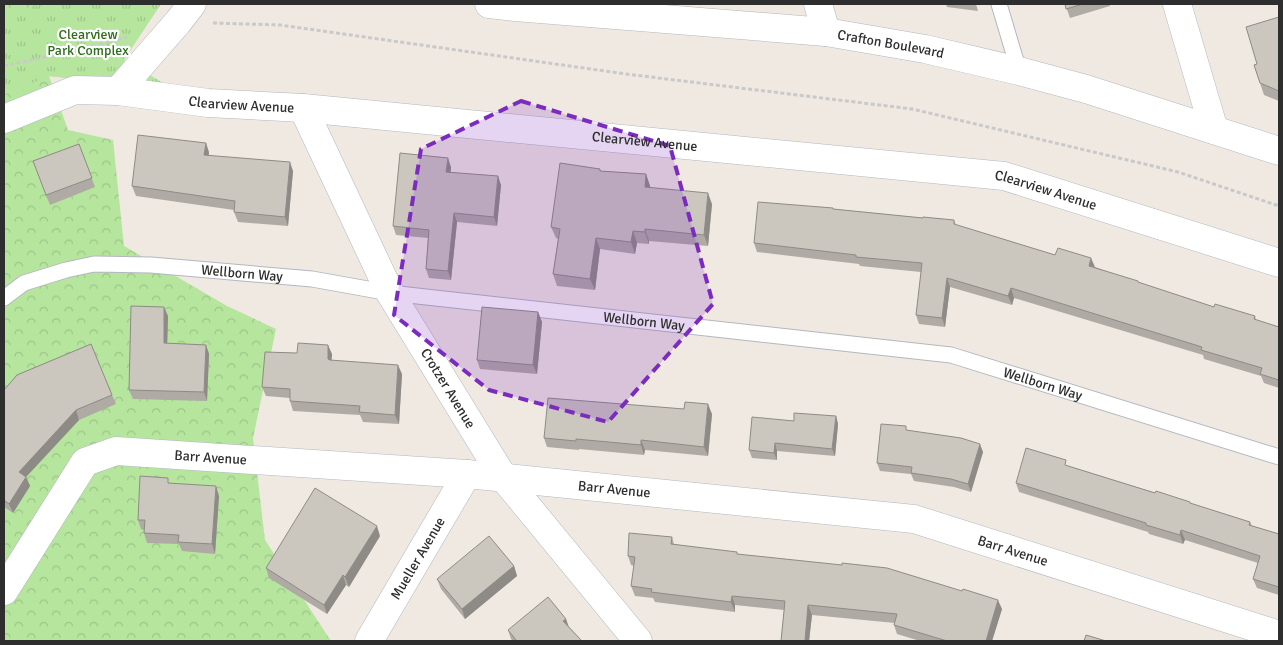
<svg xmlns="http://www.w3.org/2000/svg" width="1283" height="645" font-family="Signika,sans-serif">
  <defs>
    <pattern id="forest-crowns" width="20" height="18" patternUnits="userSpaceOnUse" patternTransform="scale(1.25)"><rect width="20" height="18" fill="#b6e59e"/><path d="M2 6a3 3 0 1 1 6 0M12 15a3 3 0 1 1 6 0" fill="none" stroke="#9dc588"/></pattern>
    <pattern id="park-tufts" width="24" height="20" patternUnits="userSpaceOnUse" patternTransform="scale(1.25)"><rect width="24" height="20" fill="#b6e59e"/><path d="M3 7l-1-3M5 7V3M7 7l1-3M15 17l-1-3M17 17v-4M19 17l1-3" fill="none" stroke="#9dc588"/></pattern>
  </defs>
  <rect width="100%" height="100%" fill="#efe9e1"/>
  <polygon fill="url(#forest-crowns)" points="4,4 161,4 85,80 49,76 68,130 113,140 124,246 227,306 276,329 253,438 265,540 331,641 4,641"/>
  <polygon fill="url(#park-tufts)" points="42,4 161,4 124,60 189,98 85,80 49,76 4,95 4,14"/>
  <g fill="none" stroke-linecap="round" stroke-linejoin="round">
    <defs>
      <g id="service">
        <polyline points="999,4 1019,71"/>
        <path id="s1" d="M4,298L24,283L66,270L94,264L151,265L312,279L390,293L951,355L1279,457"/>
      </g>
      <g id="minor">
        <polyline points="818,4 826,32"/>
        <polyline points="1177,4 1214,130"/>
        <polyline points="118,91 178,22 192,4"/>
        <path id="s2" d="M303,108L390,293L503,477L638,641"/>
        <path id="s3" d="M4,119L75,90L118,91L208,103L303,108L1004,176L1279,263"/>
        <path id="s4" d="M4,591L85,462L116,451L467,474L914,519L1279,635"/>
        <path id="s5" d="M369,641L467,474"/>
      </g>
      <g id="secondary">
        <path id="s6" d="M489,4L515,7L826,32L925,49L1019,71L1086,89L1279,151"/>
      </g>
    </defs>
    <use href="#service" stroke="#b4b7c1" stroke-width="17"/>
    <use href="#minor" stroke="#b4b7c1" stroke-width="29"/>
    <use href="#secondary" stroke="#b4b7c1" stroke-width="29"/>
    <g stroke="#c9c9c9" stroke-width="3" stroke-dasharray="4 2.5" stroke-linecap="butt">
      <polyline points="213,23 280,25 626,74 912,109 1178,172 1279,206"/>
      <polyline points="4,66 82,49 127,37"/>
    </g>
    <use href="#service" stroke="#fff" stroke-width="15"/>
    <use href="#minor" stroke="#fff" stroke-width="28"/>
    <use href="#secondary" stroke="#fff" stroke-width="28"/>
  </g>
  <g fill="#afaba4">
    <polygon points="946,4 976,4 978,11 947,7"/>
    <polygon points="1065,4 1110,4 1110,6 1070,18"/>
    <polygon points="1279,17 1279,101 1264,95 1254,65 1257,64"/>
    <polygon points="79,144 95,187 50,205 33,161"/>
    <polygon points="209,152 209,155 293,171 288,226 238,222 234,212 234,210 136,196 132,186"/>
    <polygon points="451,167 450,172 501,185 497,226 457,222 451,280 429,278 426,269 428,238 396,235 393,226"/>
    <polygon points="601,171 646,174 650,186 650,188 712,204 708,246 649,241 649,244 637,243 635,254 600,249 595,290 557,286 553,274 558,239 556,238 551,227"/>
    <polygon points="833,209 923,218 954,220 956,225 1095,267 1139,283 1214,307 1255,316 1256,320 1279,327 1279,388 1264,383 1261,376 1204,359 1203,355 1014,298 1012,305 950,287 945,327 919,324 916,315 921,272 860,266 859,264 757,252 754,243"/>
    <polygon points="538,312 542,322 537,374 480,369 477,360"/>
    <polygon points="168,316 167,343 206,345 209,354 207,401 133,399 129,390"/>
    <polygon points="297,353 332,354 331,360 402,374 399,424 363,422 360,415 293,411 290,401 290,398 266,396 262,387"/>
    <polygon points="4,390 112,395 116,404 79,420 26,477 30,486 13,513 4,507"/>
    <polygon points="684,409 712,414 708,456 645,450 644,455 579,449 579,450 547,447 544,438"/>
    <polygon points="836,416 838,424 835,456 777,451 777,460 752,458 749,450 794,421"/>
    <polygon points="907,430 983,452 971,492 954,487 914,481 911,474 880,471 877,463"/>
    <polygon points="1068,466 1250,522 1252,526 1279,534 1279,595 1257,588 1253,579 1258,563 1185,540 1183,544 1149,534 1148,532 1019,492 1016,483"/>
    <polygon points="170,483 219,496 215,554 182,551 179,544 147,543 144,533 144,530 141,529 138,520"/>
    <polygon points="380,536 349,587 346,585 327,614 269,578 266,568"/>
    <polygon points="672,537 674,544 738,554 1002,609 992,641 920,641 897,634 894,625 895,623 812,615 809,641 781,641 784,610 735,605 735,612 655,602 653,598 635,596 631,586 634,566 631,565 628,556"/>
    <polygon points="514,566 517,576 465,619 441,589 437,579"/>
    <polygon points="566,619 569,627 582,641 513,641 511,639 508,630"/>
  </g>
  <g fill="#8e8b86">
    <polygon points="206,143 209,152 207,164 204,155"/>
    <polygon points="448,158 451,167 450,181 446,172"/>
    <polygon points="290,162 293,171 288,226 285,217"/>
    <polygon points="646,174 650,186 649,199 645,187"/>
    <polygon points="498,176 501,185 497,226 494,217"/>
    <polygon points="708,193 712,204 708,246 704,235"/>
    <polygon points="454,213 457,222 451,280 448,271"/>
    <polygon points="645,229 649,241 649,244 645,232"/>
    <polygon points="633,231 637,243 635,254 631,242"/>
    <polygon points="596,238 600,249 595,290 590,279"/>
    <polygon points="1091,258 1095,267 1089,266"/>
    <polygon points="947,278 950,287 945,327 942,318"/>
    <polygon points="1011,288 1014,298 1012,305 1008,296"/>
    <polygon points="164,307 168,316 167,352 164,343"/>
    <polygon points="538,312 542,322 537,374 533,365"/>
    <polygon points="206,345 209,354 207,401 204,392"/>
    <polygon points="328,345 332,354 331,368 328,359"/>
    <polygon points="398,365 402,374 399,424 395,415"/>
    <polygon points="708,404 712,414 708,456 704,447"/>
    <polygon points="76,410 79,420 26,477 30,486 13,513 9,504 19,472"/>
    <polygon points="836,416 838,424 835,456 832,449"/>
    <polygon points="641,440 645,450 644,455 641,445"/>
    <polygon points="775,443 777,451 777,460 774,453"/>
    <polygon points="980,444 983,452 971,492 968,484"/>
    <polygon points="216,486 219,496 215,554 212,544"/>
    <polygon points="377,526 380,536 349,587 345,577"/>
    <polygon points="1181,530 1185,540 1183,544 1180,535"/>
    <polygon points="514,566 517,576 465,619 462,609"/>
    <polygon points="343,575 346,585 327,614 324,605"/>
    <polygon points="732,596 735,605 735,612 731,602"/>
    <polygon points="998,600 1002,609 992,641 986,641"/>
    <polygon points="808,605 812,615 809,641 805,641"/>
    <polygon points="566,619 569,629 563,621"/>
  </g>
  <g fill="#cbc7bf" stroke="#8e8b86">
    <polygon points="1065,4 1083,4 1066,9"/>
    <polygon points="1279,17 1279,91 1260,83 1254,65 1257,64 1246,27"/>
    <polygon points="138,135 206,143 204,155 290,162 285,217 234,212 235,201 132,186"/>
    <polygon points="79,144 92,178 46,195 33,161"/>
    <polygon points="400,153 448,158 446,172 498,176 494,217 454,213 448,271 426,269 429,230 393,226"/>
    <polygon points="560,163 600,169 600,171 646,174 645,187 708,193 704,235 645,229 645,232 633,231 631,242 596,238 590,279 553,274 560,229 551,227"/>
    <polygon points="758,202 833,208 833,209 923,218 923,217 954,220 954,224 1055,255 1058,248 1091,258 1089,266 1138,281 1138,282 1214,307 1215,304 1255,316 1254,319 1279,327 1279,380 1260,374 1262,368 1201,350 1202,347 1011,288 1008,296 947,278 942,318 916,315 922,263 856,257 856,255 754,243"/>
    <polygon points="131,306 164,307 164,343 206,345 204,392 129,390"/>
    <polygon points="482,307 538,312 533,365 477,360"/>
    <polygon points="298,343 328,345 328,359 330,360 398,365 395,415 359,412 360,406 290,401 290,389 262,387 265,352 297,353"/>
    <polygon points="91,344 112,395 76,410 19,472 26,477 9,504 4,500 4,390 17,375"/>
    <polygon points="548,398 684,409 685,402 708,404 704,447 641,440 641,445 576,439 576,441 544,438"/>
    <polygon points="794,413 836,416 832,449 775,443 774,453 749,450 752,417 794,421"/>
    <polygon points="881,424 906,426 906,430 961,438 980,444 968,484 951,479 911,473 912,467 877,463"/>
    <polygon points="1026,448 1066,460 1065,465 1155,493 1156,491 1190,502 1190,503 1250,522 1249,525 1279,534 1279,587 1253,579 1260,556 1181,530 1180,535 1146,525 1146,523 1016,483"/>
    <polygon points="140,476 168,478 168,483 216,486 212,544 178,542 179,535 144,533 145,520 138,520"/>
    <polygon points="315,488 377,526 345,577 343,575 324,605 266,568"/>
    <polygon points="629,533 672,537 671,544 737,552 737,554 842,565 842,563 887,568 962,591 963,589 998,600 986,641 947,641 894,625 897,614 808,605 805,641 781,641 785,601 732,596 731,602 651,592 652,589 631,586 635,557 628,556"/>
    <polygon points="489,536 514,566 462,609 437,579"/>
    <polygon points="548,597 566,619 563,621 582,641 517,641 508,630"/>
    <polygon points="1086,635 1106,641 1084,641"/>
  </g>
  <path fill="#7b2cbf" fill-opacity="0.2" stroke="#7b2cbf" stroke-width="4" stroke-dasharray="10 6" stroke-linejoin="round" d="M521,101L670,146L713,304L608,422L489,390L394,315L421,149Z"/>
  <g text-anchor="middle" stroke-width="4.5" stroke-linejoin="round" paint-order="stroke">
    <g font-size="14" fill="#2c6e1b" stroke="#fff">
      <text x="88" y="39">Clearview<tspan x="88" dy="16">Park Complex</tspan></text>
    </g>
    <g font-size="14" fill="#2e2e2e" stroke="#fff">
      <text dy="5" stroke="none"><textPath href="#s6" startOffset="404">Crafton Boulevard</textPath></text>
      <text dy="5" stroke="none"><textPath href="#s3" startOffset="244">Clearview Avenue</textPath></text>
      <text dy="5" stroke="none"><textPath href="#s3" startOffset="649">Clearview Avenue</textPath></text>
      <text dy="5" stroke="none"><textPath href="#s3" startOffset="1054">Clearview Avenue</textPath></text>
      <text dy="5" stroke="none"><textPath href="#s1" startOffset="246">Wellborn Way</textPath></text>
      <text dy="5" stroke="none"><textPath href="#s1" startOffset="651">Wellborn Way</textPath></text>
      <text dy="5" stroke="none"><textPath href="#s1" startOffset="1056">Wellborn Way</textPath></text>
      <text dy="5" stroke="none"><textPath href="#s2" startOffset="316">Crotzer Avenue</textPath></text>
      <text dy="5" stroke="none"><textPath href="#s4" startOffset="280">Barr Avenue</textPath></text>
      <text dy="5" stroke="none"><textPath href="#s4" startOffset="685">Barr Avenue</textPath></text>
      <text dy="5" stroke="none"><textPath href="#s4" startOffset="1090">Barr Avenue</textPath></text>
      <text dy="5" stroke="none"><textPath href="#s5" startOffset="96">Mueller Avenue</textPath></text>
    </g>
  </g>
  <rect width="1283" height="645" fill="none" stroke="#2e2e2e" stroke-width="10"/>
</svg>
